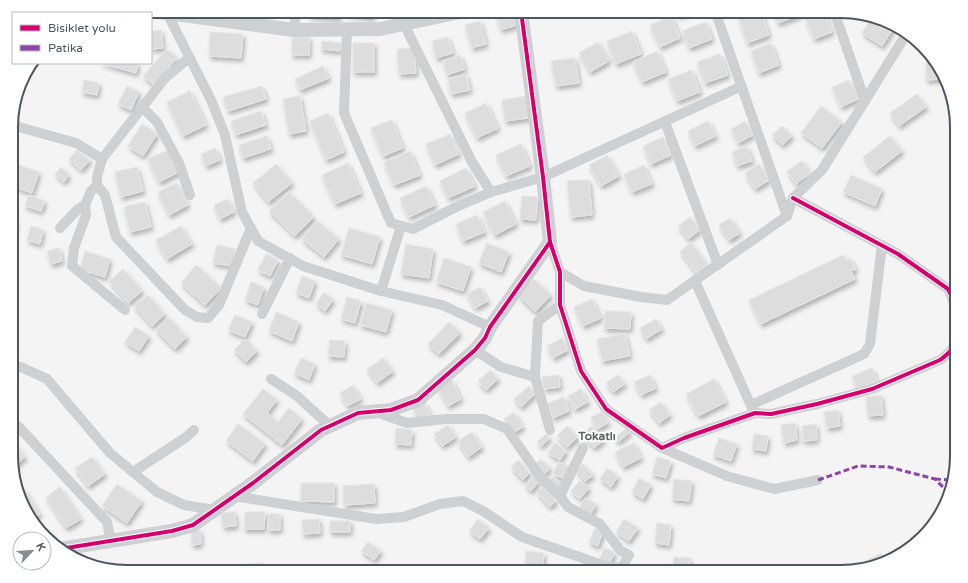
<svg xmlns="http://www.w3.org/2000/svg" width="968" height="583" font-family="'Varela Round',sans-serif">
  <defs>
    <filter id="shadow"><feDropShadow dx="2" dy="3.5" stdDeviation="2" flood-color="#0004"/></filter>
  </defs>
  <rect width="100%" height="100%" fill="#f4f4f4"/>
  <g fill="#ddddde" stroke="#e5e6e7" filter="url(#shadow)">
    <polygon points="310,11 339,11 339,18 309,16"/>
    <polygon points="347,11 373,11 372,18 347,14"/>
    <polygon points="510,11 516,11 520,24 501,30 496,15"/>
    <polygon points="677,11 691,11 679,16"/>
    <polygon points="773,11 798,11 800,15 778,23"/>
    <polygon points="822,11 824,11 832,32 814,39 805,18"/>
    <polygon points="761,12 769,35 747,43 739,19"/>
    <polygon points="671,16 680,38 660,47 650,25"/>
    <polygon points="870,20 894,27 882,46 862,33"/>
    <polygon points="480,21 486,44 472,48 465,25"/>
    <polygon points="706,22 712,39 689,48 682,31"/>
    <polygon points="161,30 163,48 151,49 151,31"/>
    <polygon points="632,31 641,54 616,64 607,41"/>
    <polygon points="210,32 243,34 241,58 209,56"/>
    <rect x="292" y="37" width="17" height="18"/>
    <polygon points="448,37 453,53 436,58 432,41"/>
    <polygon points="322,41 341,43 340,51 321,49"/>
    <polygon points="598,42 609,61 590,72 579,53"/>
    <rect x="353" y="43" width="21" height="29"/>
    <polygon points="771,43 779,65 759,73 751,51"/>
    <polygon points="414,48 416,73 399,74 397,49"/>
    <polygon points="167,49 177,58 154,85 143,76"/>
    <polygon points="657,51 666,72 642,82 633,62"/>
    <polygon points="720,54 728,75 705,83 697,62"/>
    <polygon points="460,55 465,69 447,75 443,61"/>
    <polygon points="575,58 579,83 556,86 551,61"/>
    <polygon points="935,62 941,69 944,79 926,80 926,63"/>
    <polygon points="101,63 138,63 136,73"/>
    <polygon points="323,66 329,78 300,90 295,79"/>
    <polygon points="692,70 700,92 677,101 668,79"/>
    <polygon points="466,74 470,90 451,94 448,79"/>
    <polygon points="84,80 99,83 97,95 82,92"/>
    <polygon points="849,80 858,99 841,107 832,87"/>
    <polygon points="127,86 139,92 131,110 118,104"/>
    <polygon points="262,86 266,99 228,111 223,97"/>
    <polygon points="190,91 206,125 183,136 167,102"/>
    <polygon points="917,94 926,107 899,126 890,113"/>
    <polygon points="300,96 306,131 289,134 283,99"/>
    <polygon points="526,96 529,118 505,121 502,100"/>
    <polygon points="486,103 498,128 477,138 465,113"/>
    <polygon points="821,106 842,122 822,148 801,133"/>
    <polygon points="261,111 266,125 236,135 231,121"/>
    <polygon points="328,113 344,152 326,160 310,121"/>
    <polygon points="392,120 403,148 383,156 371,128"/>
    <polygon points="708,121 716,136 695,146 688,131"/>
    <polygon points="745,121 753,135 738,143 731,129"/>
    <polygon points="142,124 157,134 143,156 128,146"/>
    <polygon points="782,126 792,136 782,145 772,135"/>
    <polygon points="450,134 459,154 435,165 426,144"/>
    <polygon points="267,136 271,149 243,158 239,145"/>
    <polygon points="890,136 902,151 875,172 863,157"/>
    <polygon points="663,137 671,155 651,164 643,146"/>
    <polygon points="521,144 530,166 506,176 496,155"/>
    <polygon points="747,146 752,161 737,166 732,152"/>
    <polygon points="215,148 220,160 206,166 201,154"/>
    <polygon points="77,150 90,160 81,170 69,159"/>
    <polygon points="168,150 179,172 159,182 148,159"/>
    <polygon points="410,151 420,175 394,185 384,162"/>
    <polygon points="607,155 619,176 601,186 589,165"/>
    <polygon points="802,161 811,173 796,184 787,171"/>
    <polygon points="12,163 39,172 32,193 12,186"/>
    <polygon points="348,163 361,193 335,204 322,175"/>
    <polygon points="276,164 292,183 268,202 253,183"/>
    <polygon points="759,164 769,180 755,189 745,173"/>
    <polygon points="644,165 652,184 632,192 624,174"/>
    <polygon points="61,167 69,175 64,182 55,174"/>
    <polygon points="137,167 143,191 121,197 115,172"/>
    <polygon points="466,168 475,186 448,198 440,181"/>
    <polygon points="851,175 882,189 875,206 843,192"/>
    <polygon points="589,180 592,215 571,217 567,181"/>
    <polygon points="177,183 188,205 169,215 158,192"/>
    <polygon points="426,186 435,205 409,217 400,198"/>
    <polygon points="289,192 314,217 295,236 269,211"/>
    <polygon points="29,195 45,201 41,211 25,206"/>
    <polygon points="522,196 538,197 536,220 520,219"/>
    <polygon points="228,199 234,212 220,219 214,205"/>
    <polygon points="505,201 516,224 495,235 483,212"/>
    <polygon points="145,202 151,227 130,232 124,207"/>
    <polygon points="477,215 485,232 463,241 456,224"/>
    <polygon points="690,217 700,230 688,239 678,226"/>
    <polygon points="730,218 740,233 729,240 719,225"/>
    <polygon points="12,220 16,221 13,234 12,233"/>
    <polygon points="317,221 339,239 324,257 302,239"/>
    <polygon points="31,226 43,230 40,244 27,240"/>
    <polygon points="181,226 192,244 167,259 156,240"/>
    <polygon points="349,228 380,237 372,264 341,255"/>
    <polygon points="487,243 509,252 501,272 479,263"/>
    <polygon points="691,243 707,265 696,273 680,251"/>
    <polygon points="406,244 433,249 429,278 401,274"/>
    <polygon points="217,245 235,249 232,266 213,263"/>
    <polygon points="59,248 62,261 51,264 47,251"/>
    <polygon points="85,251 110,259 105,277 80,270"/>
    <polygon points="266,254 278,260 270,276 258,270"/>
    <polygon points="843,255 846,260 850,258 856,269 851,271 855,279 761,324 749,300"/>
    <polygon points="444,258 471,267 463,291 436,282"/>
    <polygon points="196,265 221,288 205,305 181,283"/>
    <polygon points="123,269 142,291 128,303 109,281"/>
    <polygon points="302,276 315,281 309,298 296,293"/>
    <polygon points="534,279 551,295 535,312 518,295"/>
    <polygon points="251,282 264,287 258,305 245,300"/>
    <polygon points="480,287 488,301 475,308 467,294"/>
    <polygon points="324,292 333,300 325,311 316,304"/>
    <polygon points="148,295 165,314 152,326 134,306"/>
    <polygon points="347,297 361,301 355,323 341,319"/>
    <polygon points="592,299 601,318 583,326 574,307"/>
    <polygon points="366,303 392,310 386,332 360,325"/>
    <polygon points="605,311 631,312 630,329 604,328"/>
    <polygon points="276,312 299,322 292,341 269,331"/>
    <polygon points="235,315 252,322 245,337 228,330"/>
    <polygon points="168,317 187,337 175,349 156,330"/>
    <polygon points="656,319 662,329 646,339 640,328"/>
    <polygon points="449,322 460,333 439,354 428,344"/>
    <polygon points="135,327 149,336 139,351 125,342"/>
    <polygon points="625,334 630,356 602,361 597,339"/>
    <polygon points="562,338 568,350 553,358 547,346"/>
    <polygon points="245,339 257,351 246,362 234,350"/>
    <polygon points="330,340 345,341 344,357 328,356"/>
    <polygon points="301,358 315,364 309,380 294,373"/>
    <polygon points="383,358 393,371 377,383 367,369"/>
    <polygon points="872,368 877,381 857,389 852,376"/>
    <polygon points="490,370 498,379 486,390 478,381"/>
    <polygon points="559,375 560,387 544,389 542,377"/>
    <polygon points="618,375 625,384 613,392 606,383"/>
    <polygon points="650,375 656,388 641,395 634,382"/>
    <polygon points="714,379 726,402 698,416 686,394"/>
    <polygon points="452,380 461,399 448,406 438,388"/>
    <polygon points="353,385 361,399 347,406 340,393"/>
    <polygon points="529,386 535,394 521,407 514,399"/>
    <polygon points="263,389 277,400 267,413 278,422 289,408 302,419 282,445 243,414"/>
    <polygon points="581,389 588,402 575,409 568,396"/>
    <polygon points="881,395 883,415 868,416 866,397"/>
    <polygon points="564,397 569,411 553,418 547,404"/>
    <polygon points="661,402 670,415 659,423 649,410"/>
    <polygon points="425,403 430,415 417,420 413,408"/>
    <polygon points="838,410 840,426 827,428 824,412"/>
    <polygon points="514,412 523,427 513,433 504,419"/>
    <polygon points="602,412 608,423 597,429 591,417"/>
    <polygon points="795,423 797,440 784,443 781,425"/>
    <polygon points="238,424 265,444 253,461 226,441"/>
    <polygon points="816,424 817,440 803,441 802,426"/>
    <polygon points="448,425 456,437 442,446 434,434"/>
    <polygon points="567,426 578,437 567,447 557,436"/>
    <polygon points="592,426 604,440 594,448 582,434"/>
    <polygon points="396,428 412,430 411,445 395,444"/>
    <polygon points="627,428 630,432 618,442 614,438"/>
    <polygon points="472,432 482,447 468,457 458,441"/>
    <polygon points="546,434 550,438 541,446 537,442"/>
    <polygon points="754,434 768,436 766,451 752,449"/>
    <polygon points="719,438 737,444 731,461 713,455"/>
    <polygon points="555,443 566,451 560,460 548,453"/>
    <polygon points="634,443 641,458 623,467 615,452"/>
    <polygon points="16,445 25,457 12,469 12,449"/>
    <polygon points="92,457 105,474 88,486 75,468"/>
    <polygon points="657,457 671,461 666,478 652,474"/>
    <polygon points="540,459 550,468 545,474 535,465"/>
    <polygon points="518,460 530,473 523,480 511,467"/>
    <polygon points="559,462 570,467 564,479 553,474"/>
    <polygon points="583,464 593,475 585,481 576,470"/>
    <polygon points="607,468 618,476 611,487 600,479"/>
    <polygon points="533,476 539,481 531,491 525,486"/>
    <polygon points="552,477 562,483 559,489 548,482"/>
    <polygon points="639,478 651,485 643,499 632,492"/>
    <polygon points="674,479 692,481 689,501 672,499"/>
    <polygon points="580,480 589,488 580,499 571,491"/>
    <polygon points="301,483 334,483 334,502 301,501"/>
    <polygon points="117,484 142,501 127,523 102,506"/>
    <polygon points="374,484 375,503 344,505 343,486"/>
    <polygon points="60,487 81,519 66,528 46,497"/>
    <polygon points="543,487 556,501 550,507 537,493"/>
    <polygon points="25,490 40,514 30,520 20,493"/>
    <polygon points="585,498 596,504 591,514 579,508"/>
    <polygon points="235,512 236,526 223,527 221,513"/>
    <polygon points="245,512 265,512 264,529 244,529"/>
    <polygon points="269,514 280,514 280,530 268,530"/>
    <polygon points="319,519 320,533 303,534 302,520"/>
    <polygon points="478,519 489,528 480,539 469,531"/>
    <polygon points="624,519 638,528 629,541 616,532"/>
    <rect x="330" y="521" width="20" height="11"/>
    <polygon points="657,523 671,525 669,545 655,543"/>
    <polygon points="595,528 603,531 598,546 589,542"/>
    <polygon points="200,530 201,544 192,545 191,531"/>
    <polygon points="368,542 381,551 374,560 361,551"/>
    <polygon points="605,548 615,553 609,564 599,559"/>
    <polygon points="526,551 544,553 543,566 525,564"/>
    <polygon points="881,553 885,561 870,565 867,560"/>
    <polygon points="674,557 690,558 689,572 673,572"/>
    <polygon points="262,563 263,572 248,572 247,564"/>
    <polygon points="632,565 648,567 647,572 631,572"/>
    <polygon points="200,566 201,572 179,572"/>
    <polygon points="289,566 304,566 303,572 289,572"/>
    <polygon points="590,566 605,572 588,572"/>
    <rect x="309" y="567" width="13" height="5"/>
  </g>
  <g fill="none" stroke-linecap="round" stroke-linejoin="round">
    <g stroke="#ced0d2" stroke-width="10">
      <polyline points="166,11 211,100 225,135 242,212 258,241 303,266 381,291 442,305 490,327"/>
      <polyline points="715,11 787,216"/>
      <polyline points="834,11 865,101"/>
      <polyline points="404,24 472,162 491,192 543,177 742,86"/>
      <polyline points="347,29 344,113 391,223 413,229 456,207 491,192"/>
      <polyline points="294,30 296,11"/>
      <polyline points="189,58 165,78 102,159 97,177 97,185 105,195 116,237 185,310 197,317 208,318 219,305 251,228"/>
      <polyline points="142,107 157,122 179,163 190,195"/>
      <polyline points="665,122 718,265"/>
      <polyline points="12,125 76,143 102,159"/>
      <polyline points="97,185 91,191 85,205 86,215 74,248 72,266 125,310"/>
      <polyline points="60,228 78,209 85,205"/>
      <path d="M550,242L560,272V305L581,371L606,409L662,448L684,438L755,413L771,414L817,404L872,389L940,360C945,356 950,353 953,347C960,330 957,305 948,289L898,254L793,198"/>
      <polyline points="560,272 584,286 641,297 667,300 787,216 793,198 822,170 907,33"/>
      <polyline points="695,281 753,410"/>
      <polyline points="381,291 401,226"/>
      <polyline points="262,314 290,258"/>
      <polyline points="475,350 501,367 535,377"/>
      <polyline points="12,368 21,367 47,379 110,453 157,492 184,505 215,510"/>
      <polyline points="271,379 297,396 330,426"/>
      <polyline points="751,405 864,354 870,344 882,245"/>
      <polyline points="12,427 18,426 107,522 111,542"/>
      <polyline points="550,430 535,377 538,321 560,305"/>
      <polyline points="662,448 727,476 774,489 818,480"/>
      <polyline points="133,472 185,438 194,430"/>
      <polyline points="234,496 376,519 404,517 440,504 463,501 483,511 522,537 608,567 622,568 629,555 621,551 600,524 568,507 560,496 541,478 507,429 484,419 446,419 407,423 379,413"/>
      <polyline points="560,496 583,448"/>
    </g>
    <g stroke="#ced0d4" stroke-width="14">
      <polyline points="152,11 294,30 380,29 465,11"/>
      <polyline points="60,549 172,531 193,525 253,483 321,430 358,413 391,410 418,400 475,350 485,338 490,327 550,242 543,177 521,11"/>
    </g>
    <g stroke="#8e44ad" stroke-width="3" stroke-dasharray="6 3" stroke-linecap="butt">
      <polyline points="935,479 951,480"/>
      <polyline points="818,480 858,466 889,467 935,479 947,491"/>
    </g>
    <defs>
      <g id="cycleway">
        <path d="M550,242L560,272V305L581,371L606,409L662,448L684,438L755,413L771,414L817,404L872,389L940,360C945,356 950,353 953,347C960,330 957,305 948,289L898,254L793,198"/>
        <polyline points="60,549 172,531 193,525 253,483 321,430 358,413 391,410 418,400 475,350 485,338 490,327 550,242 543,177 521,11"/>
      </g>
    </defs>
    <use href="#cycleway" stroke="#fff" stroke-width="6"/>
    <use href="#cycleway" stroke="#d6006c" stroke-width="4"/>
  </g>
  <g text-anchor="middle" stroke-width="4" stroke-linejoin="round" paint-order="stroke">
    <g font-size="12" font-weight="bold" fill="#5f6368" stroke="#fff">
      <text x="597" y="440">Tokatlı</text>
    </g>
  </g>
  <path d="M0 0H968V583H0ZM127 18H841A109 109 0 0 1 950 127V456A109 109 0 0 1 841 565H127A109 109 0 0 1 18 456V127A109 109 0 0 1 127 18Z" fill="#fff" fill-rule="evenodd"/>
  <path fill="none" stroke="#4a5661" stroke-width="2" d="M127 18H841A109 109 0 0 1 950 127V456A109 109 0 0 1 841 565H127A109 109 0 0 1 18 456V127A109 109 0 0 1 127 18Z"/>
  <rect x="12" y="12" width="140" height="52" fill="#ffffff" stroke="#b7bbc0"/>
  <rect x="20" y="25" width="20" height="6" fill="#d6006c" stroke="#b7bbc0"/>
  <text x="48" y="32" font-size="12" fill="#4a5661">Bisiklet yolu</text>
  <rect x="20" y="45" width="20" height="6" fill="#8e44ad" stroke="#b7bbc0"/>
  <text x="48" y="52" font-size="12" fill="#4a5661">Patika</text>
  <g transform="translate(32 551) rotate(65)"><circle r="19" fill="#ffffff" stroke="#b7bbc0"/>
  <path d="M0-3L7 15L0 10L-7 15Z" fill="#868d94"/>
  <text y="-6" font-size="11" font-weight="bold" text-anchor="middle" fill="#4a5661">K</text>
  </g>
</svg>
